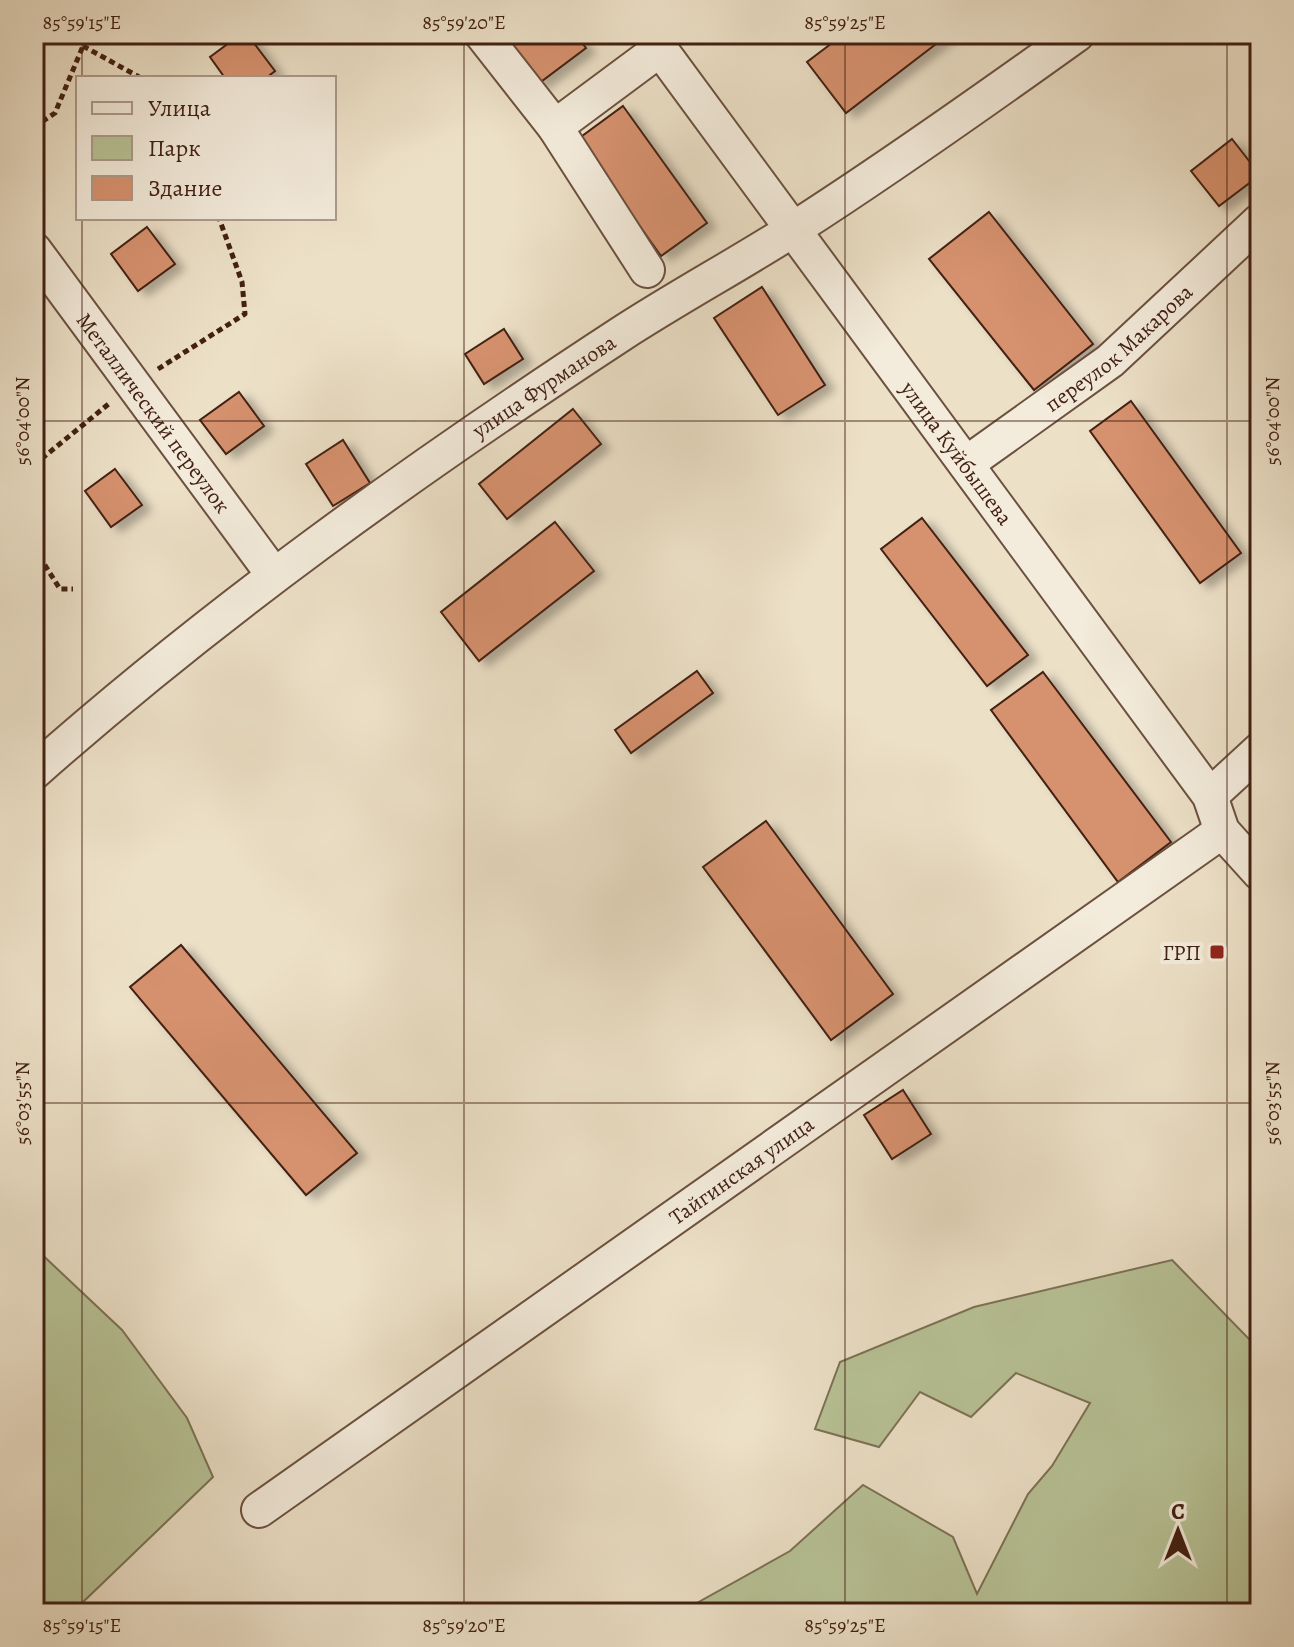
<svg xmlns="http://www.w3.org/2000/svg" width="1294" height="1647" font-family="Alegreya,serif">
  <defs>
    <filter id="shadow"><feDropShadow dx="9" dy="5" stdDeviation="4" flood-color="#0004"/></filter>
  </defs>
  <rect width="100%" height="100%" fill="#ece0c7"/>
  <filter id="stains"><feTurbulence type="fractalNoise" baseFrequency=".0025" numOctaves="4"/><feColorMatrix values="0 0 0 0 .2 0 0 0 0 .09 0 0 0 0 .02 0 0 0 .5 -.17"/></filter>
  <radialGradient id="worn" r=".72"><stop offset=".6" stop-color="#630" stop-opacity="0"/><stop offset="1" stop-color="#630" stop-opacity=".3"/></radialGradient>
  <g fill="#b7c296" stroke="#7c7154" stroke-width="2">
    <polygon points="34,1247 122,1330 187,1418 213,1477 81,1604 81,1613 34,1613"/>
    <polygon points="1172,1260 1251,1341 1260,1359 1260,1607 1244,1613 679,1613 790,1551 863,1485 953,1537 977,1594 1028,1494 1052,1466 1090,1403 1016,1373 971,1417 920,1392 879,1447 815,1429 840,1362 974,1307"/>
  </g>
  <g fill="#d6916e" stroke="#422012" stroke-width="2" filter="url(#shadow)">
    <polygon points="241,34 247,34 275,71 266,78 225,78 210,57"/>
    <polygon points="502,34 575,34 586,48 538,84"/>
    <polygon points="844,34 949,34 846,113 807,62"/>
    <polygon points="623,106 707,223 661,256 578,139"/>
    <polygon points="1232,139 1260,175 1219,206 1191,171"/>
    <polygon points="989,212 1093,344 1034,390 929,259"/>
    <polygon points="147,227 175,264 138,291 111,254"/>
    <polygon points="762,287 825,385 778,415 714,318"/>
    <polygon points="504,329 523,359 484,384 465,354"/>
    <polygon points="239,392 264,426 226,454 200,420"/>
    <polygon points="1131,401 1241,553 1200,583 1090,431"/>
    <polygon points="573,409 601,444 507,519 479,484"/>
    <polygon points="343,440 370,483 333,506 306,464"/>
    <polygon points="115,469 142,505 111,527 85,491"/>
    <polygon points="922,518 1028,655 987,686 881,549"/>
    <polygon points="555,522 594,571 479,661 441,612"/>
    <polygon points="697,671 713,693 631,753 615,730"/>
    <polygon points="1043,672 1171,842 1118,882 991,710"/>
    <polygon points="766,821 893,994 831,1040 703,867"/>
    <polygon points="181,945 357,1153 306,1195 130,987"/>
    <polygon points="903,1090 931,1134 892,1159 864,1115"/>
  </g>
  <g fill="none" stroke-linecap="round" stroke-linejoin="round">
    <defs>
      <g id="minor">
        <polyline points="482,34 555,127 660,49"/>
        <path id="s1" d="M649,34L1210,796L1222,831L1260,873"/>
        <polyline points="555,127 647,270"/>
        <path id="s2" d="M34,250L273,574"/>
        <path id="s3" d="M966,464L1110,361L1260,221"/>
        <path id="s4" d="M34,772C217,610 416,468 621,334C678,297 739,264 797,227C892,166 985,100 1077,34"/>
        <polyline points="1210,796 1260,750"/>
        <path id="s5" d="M259,1510L1222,831"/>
      </g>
    </defs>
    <use href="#minor" stroke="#6c503f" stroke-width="38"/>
    <g stroke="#422012" stroke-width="5" stroke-dasharray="6 4" stroke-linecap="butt">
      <polyline points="83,46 141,78"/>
      <polyline points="34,127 55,113 88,34"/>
      <polyline points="158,369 245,314 242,282 219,218"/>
      <polyline points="34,465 111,402"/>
      <polyline points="34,548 60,589 73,589"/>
    </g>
    <use href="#minor" stroke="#f3ebdb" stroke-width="34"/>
  </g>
  <path fill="none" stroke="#422012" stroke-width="2" stroke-opacity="0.45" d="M82,34V78M464,34V1613M845,34V1613M1227,34V1613M82,218V1613M34,421H1260M34,1103H1260"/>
  <rect fill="#8f2418" stroke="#f3ebdb" stroke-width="3" x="1209" y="944" width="16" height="16" rx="4"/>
  <g text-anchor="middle" stroke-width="8" stroke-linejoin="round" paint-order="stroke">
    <g font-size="22" fill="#422012" stroke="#f3ebdb">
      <text dy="8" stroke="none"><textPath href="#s3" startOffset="192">переулок Макарова</textPath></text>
      <text dy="8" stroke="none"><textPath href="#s4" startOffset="640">улица Фурманова</textPath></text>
      <text dy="8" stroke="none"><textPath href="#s2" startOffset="202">Металлический переулок</textPath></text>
      <text dy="8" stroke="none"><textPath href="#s1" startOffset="520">улица Куйбышева</textPath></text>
      <text dy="8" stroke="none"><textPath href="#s5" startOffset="590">Тайгинская улица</textPath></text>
    </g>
    <g font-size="22" fill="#422012" stroke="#f3ebdb" text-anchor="end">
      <text x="1201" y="960">ГРП</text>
    </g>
  </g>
  <rect width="1294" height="1647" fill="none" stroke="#ece0c7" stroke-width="88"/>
  <rect x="76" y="76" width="260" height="144" fill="#f3ebdb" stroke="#ac9a8b" stroke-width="2"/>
  <rect x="92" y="102" width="40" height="12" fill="#f3ebdb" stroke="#ac9a8b" stroke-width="2"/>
  <text x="148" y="116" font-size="24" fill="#422012">Улица</text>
  <rect x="92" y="136" width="40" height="24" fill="#b7c296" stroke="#ac9a8b" stroke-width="2"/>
  <text x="148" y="156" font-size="24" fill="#422012">Парк</text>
  <rect x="92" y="176" width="40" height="24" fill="#d6916e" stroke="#ac9a8b" stroke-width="2"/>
  <text x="148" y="196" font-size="24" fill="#422012">Здание</text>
  <g transform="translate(1178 1531)" stroke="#f3ebdb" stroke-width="6" paint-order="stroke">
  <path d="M0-6L14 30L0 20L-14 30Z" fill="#422012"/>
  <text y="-12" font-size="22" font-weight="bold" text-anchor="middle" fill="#422012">С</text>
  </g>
  <rect x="44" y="44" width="1206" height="1559" fill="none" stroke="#422012" stroke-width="3"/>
  <g font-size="20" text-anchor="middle" fill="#422012">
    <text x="82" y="29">85°59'15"E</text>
    <text x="464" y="29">85°59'20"E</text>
    <text x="845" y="29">85°59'25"E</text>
    <text transform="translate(22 421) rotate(-90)" y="7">56°04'00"N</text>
    <text transform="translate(1272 421) rotate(-90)" y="7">56°04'00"N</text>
    <text transform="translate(22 1103) rotate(-90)" y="7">56°03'55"N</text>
    <text transform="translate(1272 1103) rotate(-90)" y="7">56°03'55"N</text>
    <text x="82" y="1632">85°59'15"E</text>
    <text x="464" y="1632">85°59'20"E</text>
    <text x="845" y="1632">85°59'25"E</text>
  </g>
  <rect width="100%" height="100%" filter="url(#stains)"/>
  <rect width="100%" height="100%" fill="url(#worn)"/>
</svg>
